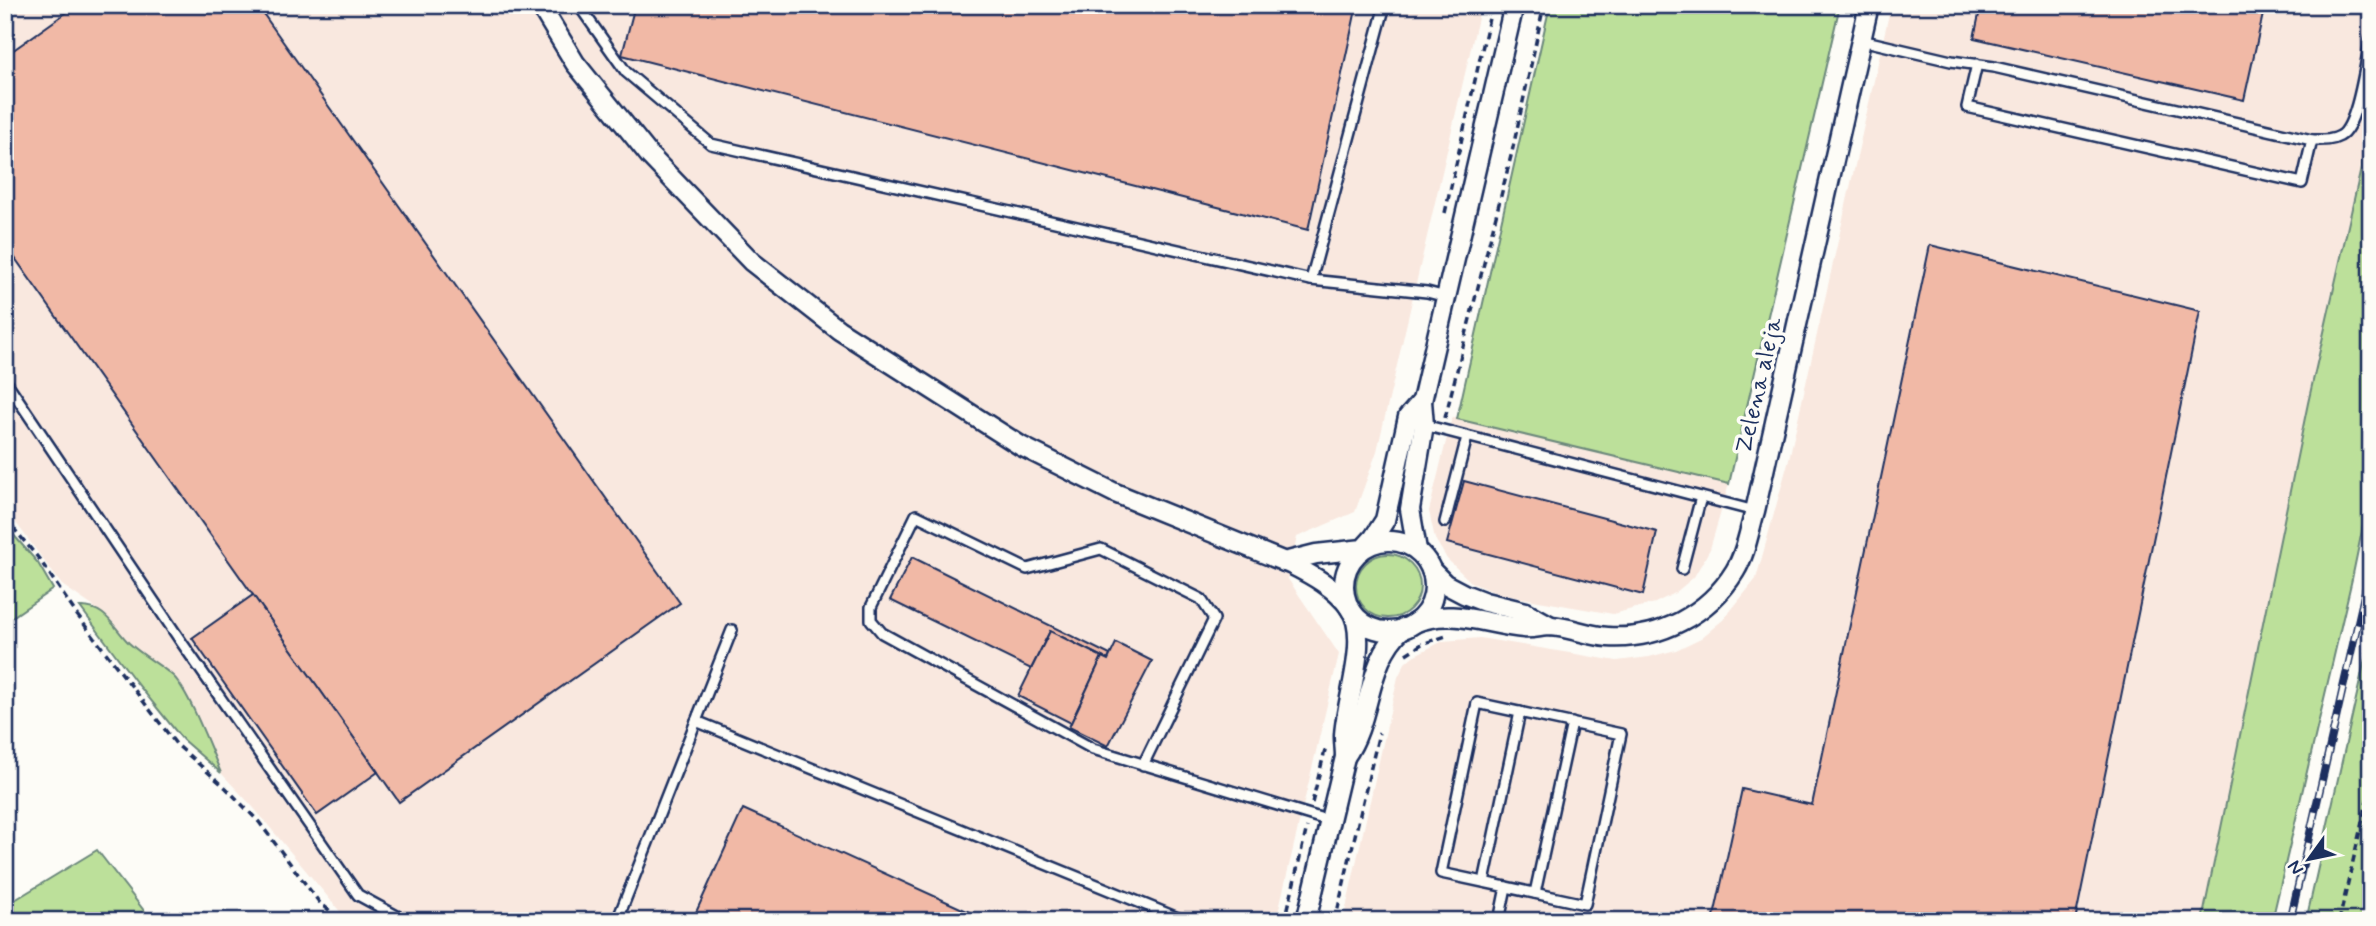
<svg xmlns="http://www.w3.org/2000/svg" width="2376" height="926" font-family="Mynerve,sans-serif">
  <rect width="100%" height="100%" fill="#fdfcf7"/>
  <filter id="ink" filterUnits="userSpaceOnUse"><feTurbulence type="fractalNoise" baseFrequency=".0143" numOctaves="2"/><feDisplacementMap in="SourceGraphic" scale="14" xChannelSelector="R" yChannelSelector="G"/><feConvolveMatrix kernelMatrix="1 2 1 2 8 2 1 2 1" color-interpolation-filters="sRGB"/></filter>
  <g filter="url(#ink)">
    <g fill="#f9e8df">
      <polygon points="5,5 1481,5 1377,451 1355,512 1297,537 1288,579 1339,654 1276,921 353,921 342,914 253,807 221,773 198,721 175,678 129,643 94,607 62,585 5,508"/>
      <polygon points="1891,5 2371,5 2371,124 2308,403 2202,921 1343,921 1398,677 1405,663 1413,656 1443,641 1480,638 1617,661 1649,657 1676,650 1701,638 1724,619 1756,579 1789,459"/>
      <polygon points="1452,417 1729,484 1710,549 1694,577 1675,593 1655,603 1613,614 1499,594 1472,583 1447,559 1435,539 1429,511"/>
    </g>
    <g fill="#bce09a" stroke="#6c887c" stroke-width="2">
      <polygon points="1550,5 1840,5 1729,484 1457,419"/>
      <polygon points="2371,124 2371,487 2352,579 2272,921 2202,921 2308,403"/>
      <polygon points="5,525 38,563 53,589 5,622"/>
      <circle cx="1388" cy="586" r="32"/>
      <path d="M80,607C106,606 113,627 129,643C143,656 159,664 173,676C189,691 211,750 221,773L183,740L136,682Z"/>
      <polygon points="2371,632 2371,921 2306,921"/>
      <polygon points="97,850 152,921 5,921 5,906"/>
    </g>
    <g fill="#f1b9a6" stroke="#1b2f5e" stroke-width="2">
      <polygon points="77,5 257,5 680,603 399,802 5,244 5,56"/>
      <polygon points="635,5 1357,5 1308,230 622,55"/>
      <polygon points="1981,5 2265,5 2244,100 1974,38"/>
      <polygon points="1930,245 2200,311 2075,921 1713,921 1742,789 1812,805"/>
      <polygon points="1464,481 1657,532 1643,595 1447,543"/>
      <polygon points="912,557 1110,655 1108,660 1050,631 1031,669 890,600"/>
      <polygon points="253,595 378,772 317,815 192,638"/>
      <polygon points="1050,631 1102,657 1071,723 1018,696"/>
      <polygon points="1116,643 1152,661 1108,746 1069,727 1102,657 1108,660"/>
      <polygon points="743,809 989,921 692,921"/>
    </g>
    <g fill="none" stroke-linecap="round" stroke-linejoin="round">
      <defs>
        <g id="lane">
          <polyline points="583,5 582,10 626,72 711,144 1311,280 1427,292 1446,297"/>
          <polyline points="1861,40 1951,61 1994,67 2312,140 2302,183 1967,107 1977,64"/>
          <path d="M2312,140C2322,140 2331,141 2340,136C2358,127 2366,58 2371,37"/>
          <polyline points="1311,280 1385,5"/>
          <polyline points="5,380 182,643 358,895 406,921"/>
          <polyline points="1424,425 1755,511"/>
          <polyline points="1445,522 1467,437"/>
          <polyline points="1682,569 1701,497"/>
          <polygon points="1477,703 1621,734 1585,904 1441,873"/>
          <polyline points="696,721 1185,921"/>
          <polyline points="1143,765 1214,619 1201,599 1101,549 1027,569 916,515 871,607 871,620 882,633 1093,749 1330,821"/>
          <polyline points="1484,882 1520,712"/>
          <polyline points="1535,893 1572,723"/>
          <polyline points="617,921 732,630"/>
          <polyline points="1499,921 1506,887"/>
        </g>
        <g id="street">
          <path d="M540,5L575,63L650,156L752,262L839,330L1021,446L1115,493L1290,564C1312,575 1336,588 1350,608C1371,638 1345,702 1344,736C1344,743 1345,750 1345,757L1306,921"/>
          <circle cx="1389" cy="586" r="45"/>
          <polyline points="1417,550 1410,509 1424,425 1422,401 1514,5"/>
          <polyline points="1284,562 1316,554 1363,549 1374,537 1385,520 1408,417 1422,401"/>
          <polyline points="1431,570 1445,584 1464,594 1485,602 1526,612 1551,626"/>
          <path d="M1414,623C1452,607 1486,625 1524,628C1533,629 1542,626 1550,626C1570,627 1589,636 1608,637C1659,640 1708,615 1735,571C1746,553 1749,531 1755,511L1869,5"/>
          <path d="M1345,757C1373,718 1365,662 1403,628"/>
        </g>
      </defs>
      <use href="#lane" stroke="#1b2f5e" stroke-width="14"/>
      <use href="#street" stroke="#1b2f5e" stroke-width="23"/>
      <g stroke="#1b2f5e" stroke-width="3.5" stroke-dasharray="7 5" stroke-linecap="butt">
        <polyline points="1445,213 1492,5"/>
        <polyline points="1445,418 1512,152 1544,5"/>
        <polyline points="5,518 40,560 77,615 176,744 226,788 259,822 319,902 335,915 332,921"/>
        <polyline points="1406,654 1422,644 1446,636"/>
        <polyline points="1312,803 1326,746"/>
        <polyline points="1285,921 1307,827"/>
        <polyline points="1335,921 1379,733"/>
        <polyline points="2339,921 2371,784"/>
      </g>
      <use href="#lane" stroke="#fdfcf7" stroke-width="9"/>
      <use href="#street" stroke="#fdfcf7" stroke-width="18"/>
      <defs>
        <polyline id="rail" points="2290,921 2371,565"/>
      </defs>
      <use href="#rail" stroke="#1b2f5e" stroke-width="8"/>
      <use href="#rail" stroke="#fdfcf7" stroke-width="5" stroke-dasharray="16" stroke-linecap="butt"/>
    </g>
  </g>
  <g text-anchor="middle" stroke-width="7" stroke-linejoin="round" paint-order="stroke">
    <g font-size="24" fill="#1b2f5e" stroke="#fdfcf7">
      <text transform="translate(1758 385) rotate(-77)" y="8">Zelena aleja</text>
    </g>
  </g>
  <rect width="2376" height="926" fill="none" stroke="#fdfcf7" stroke-width="28"/>
  <rect x="14" y="14" width="2348" height="898" fill="none" stroke="#1b2f5e" stroke-width="2.5" filter="url(#ink)"/>
  <g transform="translate(2309 859) rotate(237)" stroke="#fdfcf7" stroke-width="5" paint-order="stroke">
  <path d="M0-5L12 26L0 18L-12 26Z" fill="#1b2f5e"/>
  <text y="-10" font-size="19" font-weight="bold" text-anchor="middle" fill="#1b2f5e">N</text>
  </g>
</svg>
